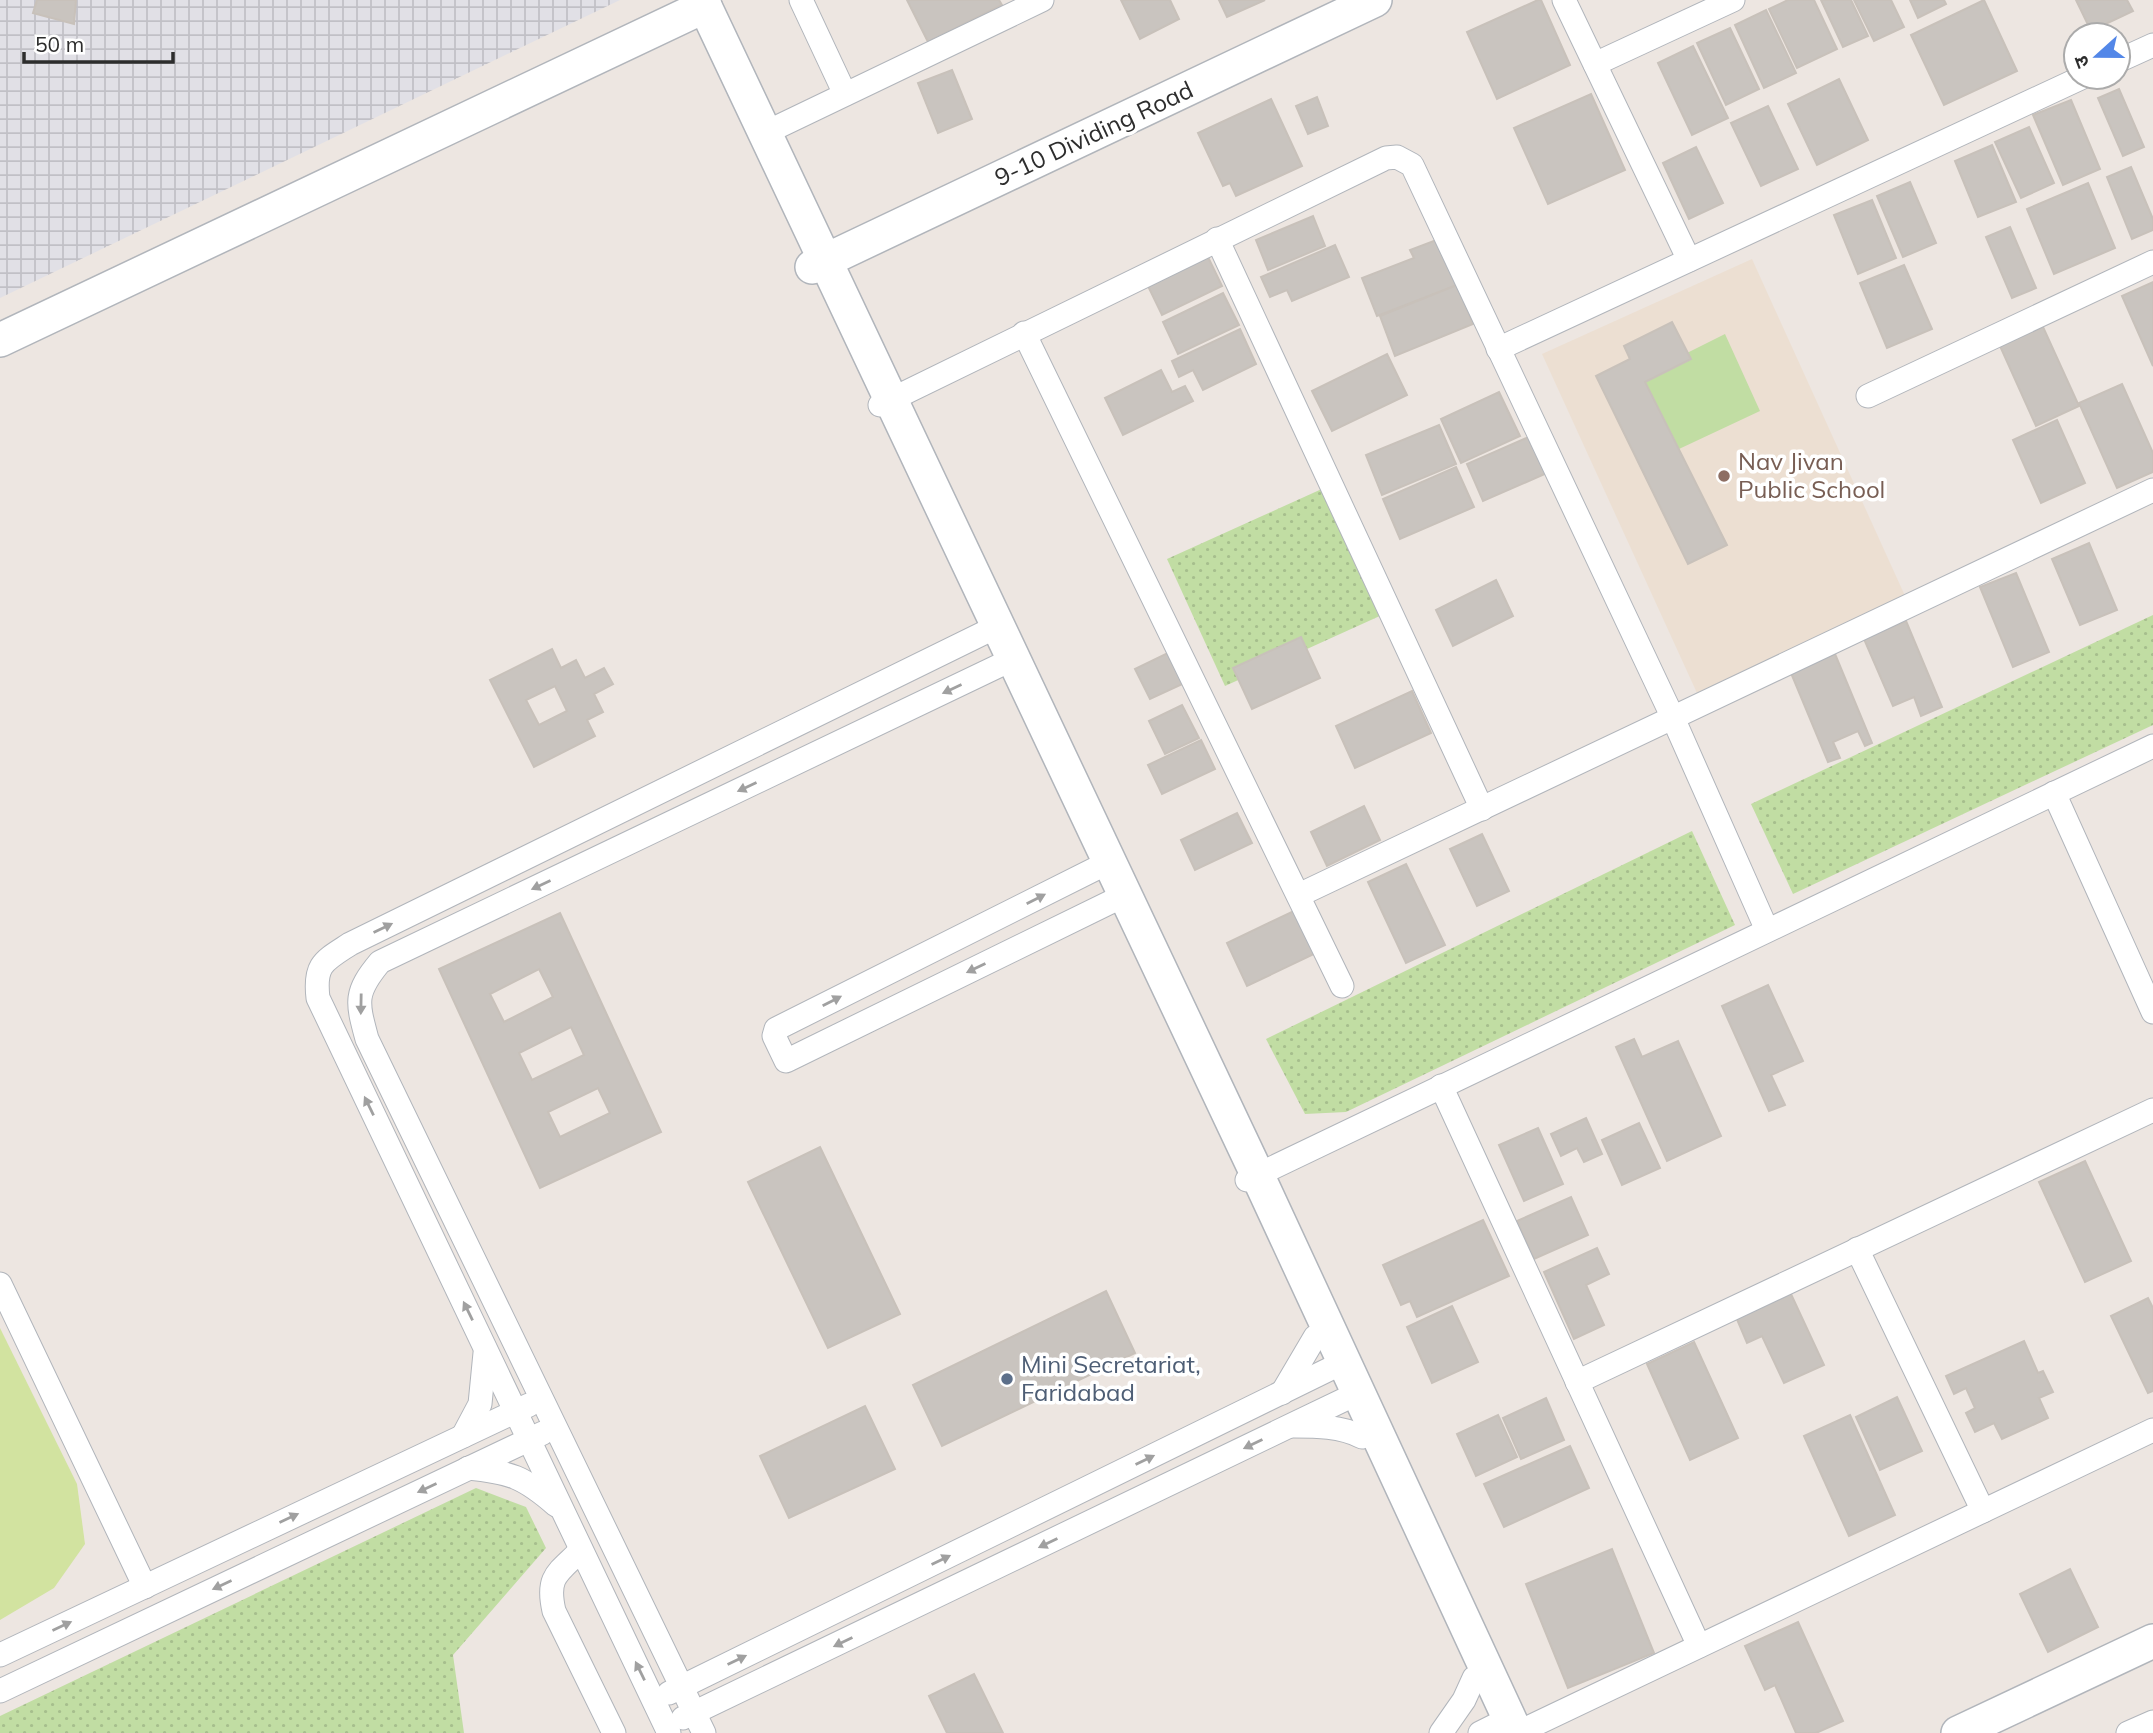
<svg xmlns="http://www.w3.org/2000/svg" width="2153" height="1733" font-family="Mulish,'Noto Sans Devanagari',sans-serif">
  <defs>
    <pattern id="industrial-grid" width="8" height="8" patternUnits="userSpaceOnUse" patternTransform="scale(1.75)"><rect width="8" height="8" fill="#e1e0e6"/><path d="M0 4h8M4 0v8" fill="none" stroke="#c1c0c6"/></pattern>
    <pattern id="grass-dots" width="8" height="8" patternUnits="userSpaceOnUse" patternTransform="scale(1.75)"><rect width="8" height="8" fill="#c1dda3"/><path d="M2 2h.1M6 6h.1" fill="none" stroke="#a6be8d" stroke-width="1.8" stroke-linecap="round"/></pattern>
  </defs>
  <rect width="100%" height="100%" fill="#ede6e1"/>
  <polygon fill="url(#industrial-grid)" points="0,0 620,0 0,298"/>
  <polygon fill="#ecdfd2" points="1752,259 1906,598 1697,693 1542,354"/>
  <g fill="url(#grass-dots)">
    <polygon points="1324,488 1382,615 1225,686 1167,559"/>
    <polygon points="2153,615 2153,725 1793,894 1751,804"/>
    <polygon points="1692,831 1735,925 1346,1112 1305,1114 1266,1039"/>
    <polygon points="476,1488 526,1507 546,1548 453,1655 464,1733 0,1733 0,1716"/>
  </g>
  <polygon fill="#c1dda3" points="1725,334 1760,411 1679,449 1645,382 1690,360 1687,353"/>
  <polygon fill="#d2e3a0" points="0,1328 77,1484 85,1544 54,1588 0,1620"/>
  <g fill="#c9c4bf" stroke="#c8c1ba" stroke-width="2" fill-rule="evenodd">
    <polygon points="37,0 76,0 74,24 33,13"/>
    <polygon points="907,0 999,0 1002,5 928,42"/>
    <polygon points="1121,0 1170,0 1179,19 1140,39"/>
    <polygon points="1219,0 1265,0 1227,17"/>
    <polygon points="1538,0 1541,0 1570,65 1497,99 1467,32"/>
    <polygon points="1788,0 1814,0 1837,49 1797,68 1769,9"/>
    <polygon points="1821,0 1851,0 1868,36 1843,47"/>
    <polygon points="1854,0 1891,0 1904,27 1874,41"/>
    <polygon points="1910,0 1944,0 1946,4 1918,18"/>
    <polygon points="1984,0 2017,71 1944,105 1911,35"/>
    <polygon points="2076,0 2127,0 2133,11 2091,31"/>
    <polygon points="1766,10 1796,73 1764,88 1735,25"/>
    <polygon points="1730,28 1759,89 1726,105 1697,43"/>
    <polygon points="1693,46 1728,118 1692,135 1658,63"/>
    <polygon points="952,70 972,119 938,133 918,83"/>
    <polygon points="1839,79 1868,140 1817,165 1788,104"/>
    <polygon points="2119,89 2144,147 2123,156 2098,98"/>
    <polygon points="1591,94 1625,170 1548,204 1514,128"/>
    <polygon points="1317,97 1328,126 1308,134 1296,106"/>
    <polygon points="1271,99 1302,166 1236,196 1230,183 1223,186 1198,133"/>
    <polygon points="2071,100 2100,169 2063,185 2033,115"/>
    <polygon points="1768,106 1798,169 1761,186 1731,123"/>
    <polygon points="2029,127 2054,183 2021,198 1995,142"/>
    <polygon points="1992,145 2016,202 1978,217 1955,161"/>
    <polygon points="1696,147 1723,203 1689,219 1663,163"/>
    <polygon points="2131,167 2153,219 2153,230 2132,239 2107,177"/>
    <polygon points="1910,182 1936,243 1903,257 1877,196"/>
    <polygon points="2088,183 2115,248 2054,274 2027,209"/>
    <polygon points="1872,200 1896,258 1858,274 1834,215"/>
    <polygon points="1313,216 1325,246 1268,270 1256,240"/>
    <polygon points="2010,227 2036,288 2012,298 1986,237"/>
    <polygon points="1439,239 1457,285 1377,316 1362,278 1414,258 1410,250"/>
    <polygon points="1335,245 1349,277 1292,301 1287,290 1270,297 1261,277"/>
    <polygon points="1207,255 1222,286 1162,315 1147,284"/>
    <polygon points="1904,265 1932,329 1887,348 1860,283"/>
    <polygon points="2153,282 2153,366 2122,296"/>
    <polygon points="1457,285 1473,324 1395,356 1380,316"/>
    <polygon points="1223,293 1239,325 1178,354 1163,322"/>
    <polygon points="1672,322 1691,359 1645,382 1727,545 1688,564 1596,376 1630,359 1624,346"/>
    <polygon points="2043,327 2079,406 2036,426 2000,346"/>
    <polygon points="1240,329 1256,364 1203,390 1193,370 1179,377 1172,361"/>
    <polygon points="1387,354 1407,395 1332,431 1312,391"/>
    <polygon points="1161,370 1172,392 1185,386 1193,401 1123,435 1105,398"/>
    <polygon points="2122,384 2153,453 2153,472 2117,488 2079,403"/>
    <polygon points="1499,392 1520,436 1461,463 1441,419"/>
    <polygon points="2057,420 2085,483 2041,503 2013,440"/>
    <polygon points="1439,425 1456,464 1382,495 1366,455"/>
    <polygon points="1531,436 1547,473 1483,501 1467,464"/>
    <polygon points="1456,467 1474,507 1400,539 1383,499"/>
    <polygon points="2089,543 2117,610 2080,625 2052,559"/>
    <polygon points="2016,573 2049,652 2013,667 1980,587"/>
    <polygon points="1496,580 1513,616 1453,646 1436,610"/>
    <polygon points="1906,621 1942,707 1921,716 1914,697 1893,706 1864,639"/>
    <polygon points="1301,637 1320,678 1252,709 1233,668"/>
    <path d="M552,649L561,668L576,660L585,678L604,668L613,684L594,694L603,712L587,720L595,736L534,767L490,680ZM555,686L567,711L539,725L526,700Z"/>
    <polygon points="1176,649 1191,680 1150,699 1135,669"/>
    <polygon points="1835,654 1872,743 1865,746 1858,731 1833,742 1840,758 1828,762 1791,673"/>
    <polygon points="1412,691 1431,733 1355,768 1336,726"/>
    <polygon points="1182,705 1199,738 1165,754 1149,721"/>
    <polygon points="1201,740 1215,769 1162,794 1148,765"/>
    <polygon points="1364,806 1380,840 1327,866 1311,832"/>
    <polygon points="1237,813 1252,843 1195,870 1181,840"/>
    <polygon points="1482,834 1509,891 1477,906 1450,849"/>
    <polygon points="1406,864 1445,945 1406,963 1368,882"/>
    <polygon points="1298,909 1318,952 1247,986 1227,943"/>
    <path d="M560,913L661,1132L540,1188L439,969ZM539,969L553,997L504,1022L490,994ZM571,1027L584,1055L532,1080L519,1053ZM598,1088L610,1113L560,1137L548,1112Z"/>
    <polygon points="1768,985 1803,1061 1771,1075 1785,1105 1769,1111 1722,1006"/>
    <polygon points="1634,1039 1642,1057 1678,1041 1721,1136 1667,1161 1616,1047"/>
    <polygon points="1586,1118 1602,1154 1584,1162 1577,1148 1561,1156 1551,1134"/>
    <polygon points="1639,1123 1660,1168 1622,1185 1602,1140"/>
    <polygon points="1538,1128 1563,1184 1524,1201 1499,1145"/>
    <polygon points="820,1147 900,1314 828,1348 748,1182"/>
    <polygon points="2085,1161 2131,1261 2085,1282 2039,1182"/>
    <polygon points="1571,1197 1588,1235 1534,1259 1517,1221"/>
    <polygon points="1483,1220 1509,1276 1417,1317 1410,1301 1401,1305 1383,1265"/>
    <polygon points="1597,1248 1609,1274 1586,1285 1604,1325 1574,1339 1544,1272"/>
    <polygon points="1106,1291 1135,1353 942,1446 913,1385"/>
    <polygon points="1790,1292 1824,1365 1784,1383 1762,1336 1747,1343 1736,1317"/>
    <polygon points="2148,1298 2153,1308 2153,1391 2148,1393 2111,1316"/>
    <polygon points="1452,1306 1478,1362 1432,1383 1407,1327"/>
    <polygon points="2024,1341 2038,1373 2043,1371 2053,1392 2039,1398 2048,1418 2002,1439 1994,1423 1975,1432 1966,1413 1975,1408 1966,1388 1954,1394 1946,1376"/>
    <polygon points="1694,1342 1738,1438 1690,1460 1647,1364"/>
    <polygon points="1897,1397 1922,1451 1880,1470 1856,1417"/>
    <polygon points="1546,1398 1564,1440 1521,1459 1503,1418"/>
    <polygon points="865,1406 895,1469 789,1518 760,1456"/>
    <polygon points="1498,1415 1517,1457 1476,1476 1457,1434"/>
    <polygon points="1850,1415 1895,1515 1849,1536 1804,1436"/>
    <polygon points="1570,1446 1589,1488 1504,1527 1484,1484"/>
    <polygon points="1612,1549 1654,1653 1568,1688 1526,1584"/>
    <polygon points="2070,1569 2098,1627 2048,1652 2020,1594"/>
    <polygon points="1798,1622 1843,1721 1816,1733 1796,1733 1775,1685 1765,1690 1745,1646"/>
    <polygon points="974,1674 1003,1733 947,1733 929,1696"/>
  </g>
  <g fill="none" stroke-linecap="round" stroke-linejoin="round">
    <defs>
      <g id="street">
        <polyline points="801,0 845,94"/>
        <polyline points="1564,0 1689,260"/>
        <polyline points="2118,61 2153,45"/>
        <polyline points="1595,64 1733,0"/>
        <polyline points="765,133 1042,0"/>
        <polyline points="1217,239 1482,809"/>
        <polyline points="1024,333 1342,986"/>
        <polyline points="1498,349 2083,77"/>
        <polyline points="1868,396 2153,262"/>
        <polyline points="880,405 1386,158 1397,157 1412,165 1673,718 1767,930"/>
        <polyline points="2054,793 2153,1012"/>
        <polyline points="1109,862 776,1029 774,1036 786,1061 1125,895"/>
        <polyline points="1299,895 2153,490"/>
        <polyline points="1441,1086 1699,1646"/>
        <polyline points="1247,1180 2153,746"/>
        <polyline points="1857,1249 1983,1511"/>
        <polyline points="0,1284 145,1587"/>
        <polyline points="1577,1382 2153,1110"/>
        <polyline points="1282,1393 1315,1337"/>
        <path d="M1293,1426C1316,1426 1341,1426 1362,1437"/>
        <polyline points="463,1436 480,1404 485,1353"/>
        <path d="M468,1468C510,1472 524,1477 556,1505"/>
        <path d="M581,1550C558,1573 546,1576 554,1611L614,1733"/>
        <polyline points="0,1655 529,1405"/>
        <polyline points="0,1691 543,1433"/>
        <polyline points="669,1693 1344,1362"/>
        <polyline points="683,1718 1358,1393"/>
        <path d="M669,1733L318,998C314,964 324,961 350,944L998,626"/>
        <path d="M704,1733L367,1039C357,1002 354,993 380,962L1013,659"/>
        <polyline points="1441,1733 1464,1700 1474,1678"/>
        <polyline points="1480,1733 1510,1718"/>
        <polyline points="1517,1733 2153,1430"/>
        <polyline points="2128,1733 2153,1722"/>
      </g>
      <g id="secondary">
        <polyline points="702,0 1257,1174 1516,1733"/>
        <polyline points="812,267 1375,0"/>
        <polyline points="0,340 705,6"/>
        <polyline points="1958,1733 2153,1641"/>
      </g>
    </defs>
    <use href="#street" stroke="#b1b5bb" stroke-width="25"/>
    <use href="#secondary" stroke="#b1b5bb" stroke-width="36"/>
    <use href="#street" stroke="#fff" stroke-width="23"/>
    <use href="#secondary" stroke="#fff" stroke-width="33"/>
  </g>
  <defs><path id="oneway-solid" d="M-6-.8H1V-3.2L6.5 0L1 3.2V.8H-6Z" transform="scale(1.75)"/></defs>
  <g fill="#a0a0a0">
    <use href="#oneway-solid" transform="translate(952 689) rotate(155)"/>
    <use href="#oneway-solid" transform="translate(747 787) rotate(155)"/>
    <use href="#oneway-solid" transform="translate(541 885) rotate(155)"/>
    <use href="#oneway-solid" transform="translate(1036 899) rotate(-27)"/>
    <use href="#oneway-solid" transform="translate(383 928) rotate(-26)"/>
    <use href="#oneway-solid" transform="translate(976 968) rotate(154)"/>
    <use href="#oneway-solid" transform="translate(832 1001) rotate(-27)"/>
    <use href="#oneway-solid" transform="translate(361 1004) rotate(91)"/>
    <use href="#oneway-solid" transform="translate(369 1106) rotate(-116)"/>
    <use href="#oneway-solid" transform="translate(468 1311) rotate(-116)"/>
    <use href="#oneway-solid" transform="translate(1253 1444) rotate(154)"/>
    <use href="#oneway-solid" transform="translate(1145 1460) rotate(-26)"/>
    <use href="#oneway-solid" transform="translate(427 1488) rotate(155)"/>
    <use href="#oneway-solid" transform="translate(289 1518) rotate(-25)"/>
    <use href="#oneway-solid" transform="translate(1048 1543) rotate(154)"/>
    <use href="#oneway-solid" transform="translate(941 1560) rotate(-26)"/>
    <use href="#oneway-solid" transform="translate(222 1585) rotate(155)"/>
    <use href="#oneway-solid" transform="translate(62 1626) rotate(-25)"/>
    <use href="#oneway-solid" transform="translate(843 1642) rotate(154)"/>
    <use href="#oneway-solid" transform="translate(737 1660) rotate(-26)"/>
    <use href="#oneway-solid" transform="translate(640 1671) rotate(-116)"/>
  </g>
  <circle fill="#8d6e63" stroke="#fff" stroke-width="2.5" cx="1724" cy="476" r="7"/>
  <circle fill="#5c6f8a" stroke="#fff" stroke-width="2.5" cx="1007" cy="1379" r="7"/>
  <g text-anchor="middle" stroke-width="7" stroke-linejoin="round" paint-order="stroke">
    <g font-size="24" fill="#2d2d2d" stroke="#fff">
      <text transform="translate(1094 134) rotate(-25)" y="8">9-10 Dividing Road</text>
    </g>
    <g font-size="24" fill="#785e54" stroke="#fff" text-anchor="start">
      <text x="1738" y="470">Nav Jivan<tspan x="1738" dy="28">Public School</tspan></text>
    </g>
    <g font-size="24" fill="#4e5e75" stroke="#fff" text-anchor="start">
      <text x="1021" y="1373">Mini Secretariat,<tspan x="1021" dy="28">Faridabad</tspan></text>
    </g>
  </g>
  <g transform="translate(2097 56) rotate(249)"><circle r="33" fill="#ffffff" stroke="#ababab" stroke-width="2"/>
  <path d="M0-5L12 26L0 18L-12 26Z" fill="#5387e8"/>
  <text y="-10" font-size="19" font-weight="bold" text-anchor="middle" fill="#2d2d2d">उ</text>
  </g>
  <path d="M24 52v10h149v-10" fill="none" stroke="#2d2d2d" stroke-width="3.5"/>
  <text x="35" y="52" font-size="21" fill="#2d2d2d" stroke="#ffffff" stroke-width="5" paint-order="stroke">50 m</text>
</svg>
